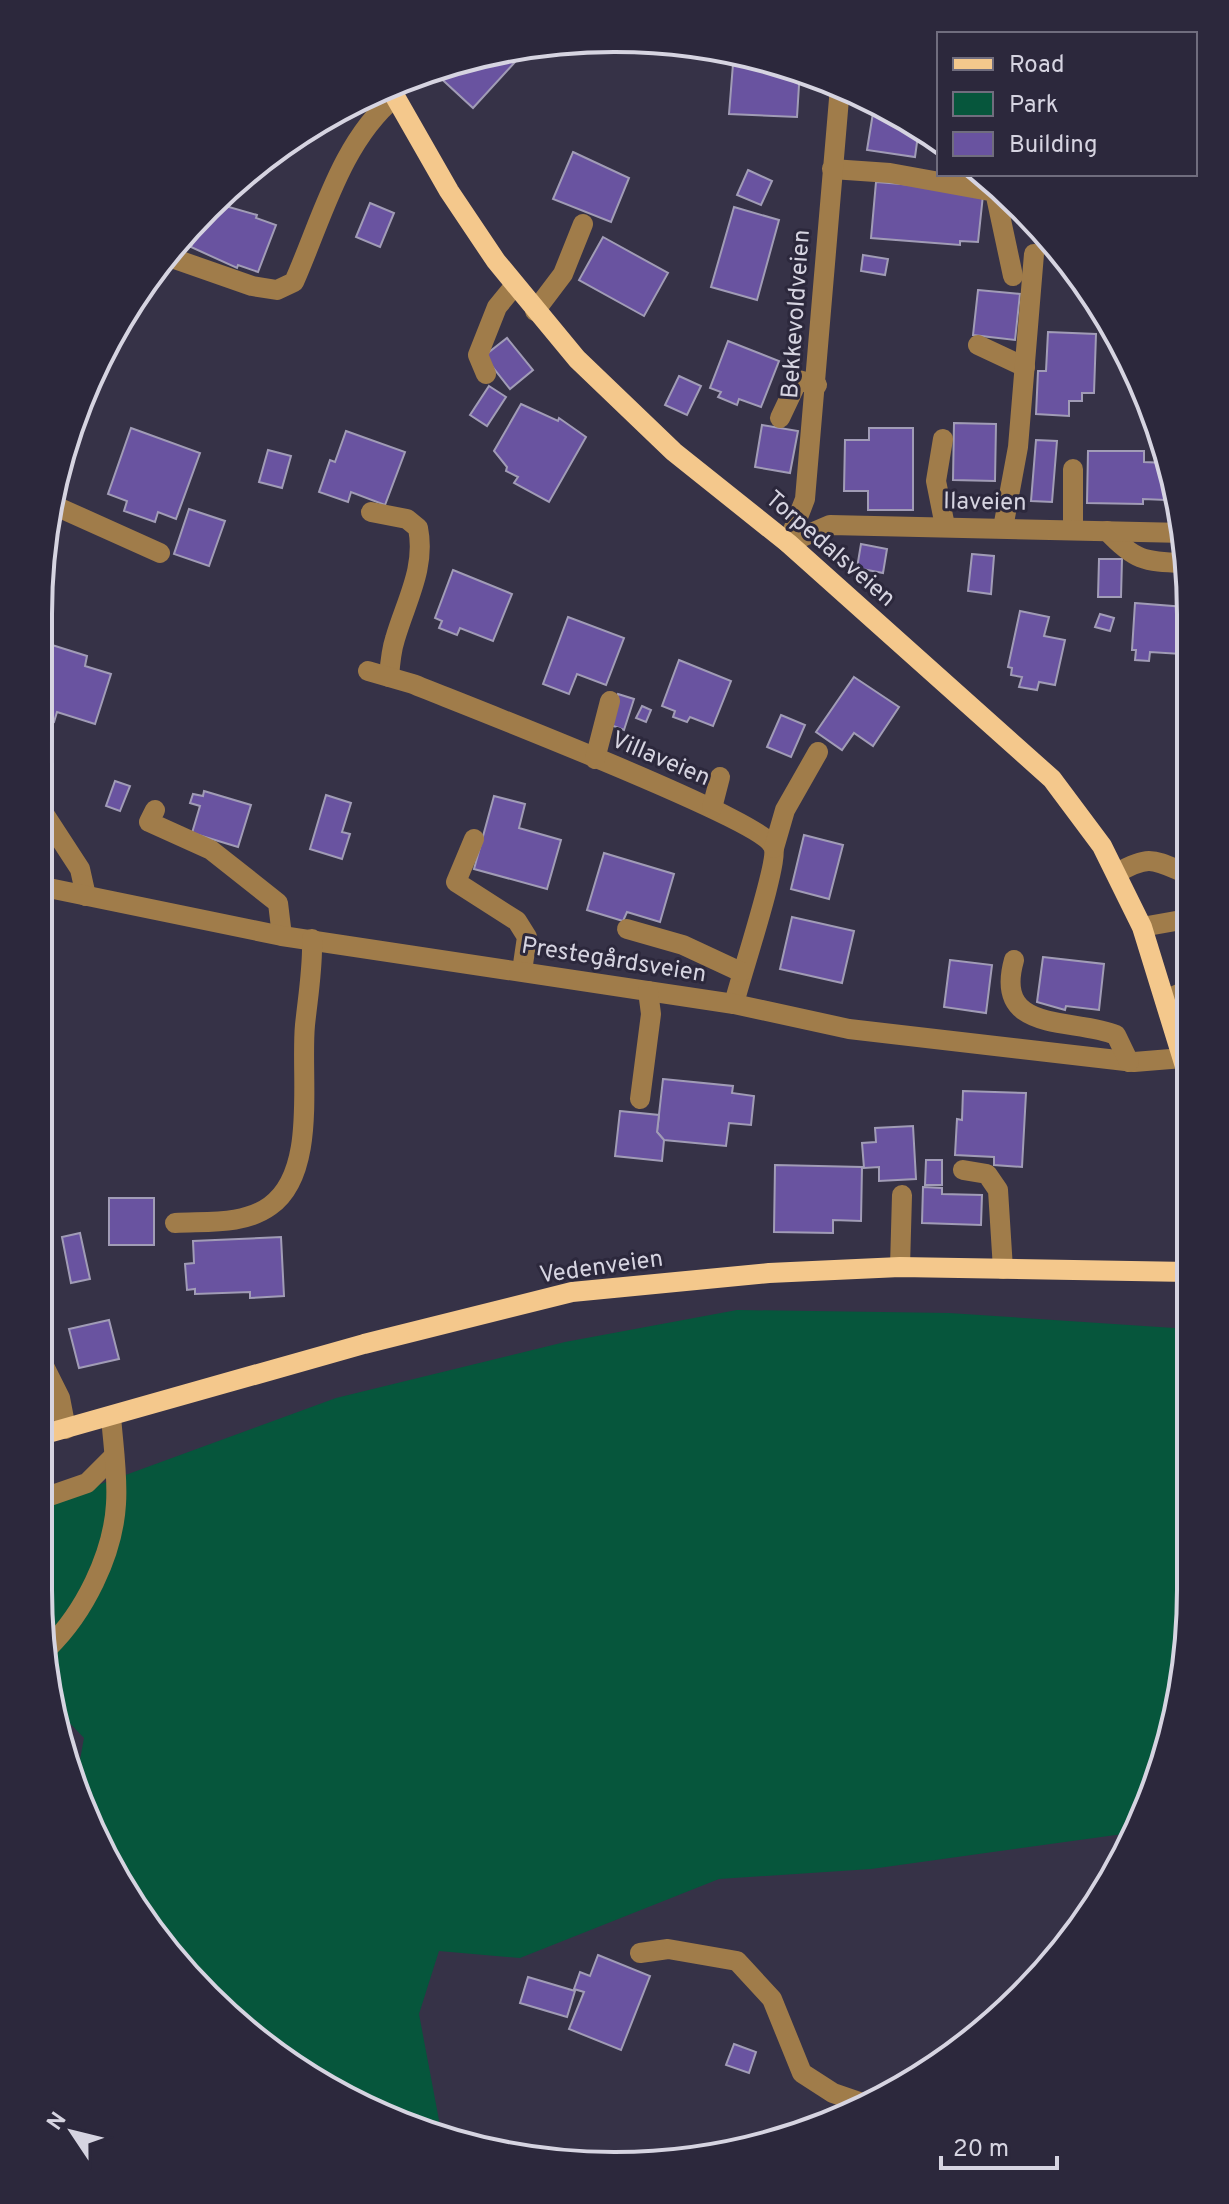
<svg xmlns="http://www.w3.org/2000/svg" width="1229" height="2204" font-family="Overpass,sans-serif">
  <rect width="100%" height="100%" fill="#363247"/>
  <path fill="#06563c" d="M737,1310L949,1313L1189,1329C1189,1483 1208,1669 1144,1811L1139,1808L1123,1834L871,1869L719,1879L520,1958L439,1951L419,2014L442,2136L294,2069L157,1940L75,1787L84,1738L58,1711L38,1589V1507L336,1398L565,1342Z"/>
  <g fill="#6953a0" stroke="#a19cb6" stroke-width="2">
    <polygon points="503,51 515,62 473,108 433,71 466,58"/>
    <polygon points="760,59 776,63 776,67 800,69 797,117 729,114 733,64 759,66"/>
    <polygon points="873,113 907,118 919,128 915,157 867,150"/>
    <polygon points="573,152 629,178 611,222 553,199"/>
    <polygon points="748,170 772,181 761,205 737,195"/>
    <polygon points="876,182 965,189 983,195 978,242 960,241 960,245 871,238"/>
    <polygon points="215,203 257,215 256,218 276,225 258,272 238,265 237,268 191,247 205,212"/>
    <polygon points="370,203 394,213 380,247 356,237"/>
    <polygon points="734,207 779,220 757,300 711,287"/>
    <polygon points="603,237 668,273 644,316 579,280"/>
    <polygon points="863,255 888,259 885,275 861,271"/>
    <polygon points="978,290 1020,294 1015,340 973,335"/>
    <polygon points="1048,332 1096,334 1094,393 1082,393 1082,401 1069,401 1069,416 1036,414 1038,371 1046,371"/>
    <polygon points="507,338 533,370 510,389 484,356"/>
    <polygon points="728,341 779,361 761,407 739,399 737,405 718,397 721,392 710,388"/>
    <polygon points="102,355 107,357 95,389 88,386"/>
    <polygon points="679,376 701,386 687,415 665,405"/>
    <polygon points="489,386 506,397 487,426 470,415"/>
    <polygon points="521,404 558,421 559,418 586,437 549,502 514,483 518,477 506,471 507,467 494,451"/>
    <polygon points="954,423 996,424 995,481 953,480"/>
    <polygon points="762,425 798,431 790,473 755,467"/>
    <polygon points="131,428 200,453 176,519 158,512 155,522 124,511 127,501 108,494"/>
    <polygon points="869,428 913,428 913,510 868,510 868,491 844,491 845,440 869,440"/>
    <polygon points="346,431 405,452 385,505 351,492 348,502 319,492 330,460 335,462"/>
    <polygon points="1036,440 1057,441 1052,502 1031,501"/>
    <polygon points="268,450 291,456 282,488 259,482"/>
    <polygon points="1088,451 1144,451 1144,462 1167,463 1166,500 1143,499 1143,504 1087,503"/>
    <polygon points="189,509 225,521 209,566 174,554"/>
    <polygon points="861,544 887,549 883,573 857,568"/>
    <polygon points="972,554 994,556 991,594 968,591"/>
    <polygon points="1099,559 1122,559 1121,597 1098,597"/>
    <polygon points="453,570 512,594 493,641 460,628 457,635 439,628 442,621 435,618"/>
    <polygon points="1135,603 1185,607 1181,654 1150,652 1149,661 1135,660 1136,650 1132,650"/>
    <polygon points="1020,611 1049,617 1044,636 1065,640 1055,685 1039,682 1037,690 1019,687 1022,677 1011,675 1012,668 1008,667"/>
    <polygon points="1100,614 1114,618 1110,631 1095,627"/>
    <polygon points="568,617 624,638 606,685 577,674 569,694 543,684"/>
    <polygon points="52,645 87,656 85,666 111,674 95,724 57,712 54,722 39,717 39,689"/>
    <polygon points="679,660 731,681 713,726 690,717 687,722 673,717 675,711 662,706"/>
    <polygon points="854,677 899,707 873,746 854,733 842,750 816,732"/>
    <polygon points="618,694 634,699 624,730 608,724"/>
    <polygon points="642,706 651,710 646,722 636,718"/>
    <polygon points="781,715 805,725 791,757 767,747"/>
    <polygon points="115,781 130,786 120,811 106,806"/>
    <polygon points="204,791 251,805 238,847 192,833 200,806 190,803 193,794 203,796"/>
    <polygon points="326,795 351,803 342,832 350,834 342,859 310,849"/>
    <polygon points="1187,795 1187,865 1184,835"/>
    <polygon points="494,796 525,804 519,828 561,840 547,889 474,869"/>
    <polygon points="804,835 843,845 829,899 791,889"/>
    <polygon points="604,853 674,874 660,922 627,912 623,921 587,910"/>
    <polygon points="792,917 854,931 842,983 780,969"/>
    <polygon points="1043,957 1104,964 1099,1010 1066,1006 1065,1010 1037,1002"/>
    <polygon points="950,960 992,965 986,1013 944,1007"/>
    <polygon points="39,1054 47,1054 49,1108 39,1109"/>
    <polygon points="663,1079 733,1086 732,1093 754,1096 751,1125 729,1123 726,1146 664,1140 657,1132"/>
    <polygon points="963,1091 1026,1093 1022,1167 994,1165 994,1157 955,1155 957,1119 962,1120"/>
    <polygon points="620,1111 659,1115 657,1132 664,1140 662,1161 615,1156"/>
    <polygon points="913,1126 916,1179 879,1181 879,1167 864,1168 862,1143 876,1142 875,1128"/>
    <polygon points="926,1160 942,1160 942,1185 925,1185"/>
    <polygon points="775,1165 862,1167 861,1221 833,1220 833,1233 774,1232"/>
    <polygon points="923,1187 942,1188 942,1194 982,1195 981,1225 922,1223"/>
    <rect x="109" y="1198" width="45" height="47"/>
    <polygon points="80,1233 90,1279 71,1283 62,1237"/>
    <polygon points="281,1237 284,1296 250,1298 250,1292 195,1294 195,1289 187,1290 185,1264 194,1263 193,1241"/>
    <polygon points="109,1320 119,1359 79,1368 69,1329"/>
    <polygon points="598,1955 650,1976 621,2050 569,2029 584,1992 574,1989 580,1972 590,1976"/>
    <polygon points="528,1977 575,1991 567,2017 520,2003"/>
    <polygon points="734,2044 756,2052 749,2073 726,2065"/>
  </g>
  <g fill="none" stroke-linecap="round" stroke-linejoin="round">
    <g stroke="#a07c4a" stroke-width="20">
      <polyline points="832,169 890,173 995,192 1013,276"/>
      <path d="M172,258L252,286L277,290L294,282C322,219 341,142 395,97"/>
      <polyline points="535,311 563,274 583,224"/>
      <polyline points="978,345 1025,367"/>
      <polyline points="486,374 478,355 497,307 515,285"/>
      <polyline points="780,418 798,380 817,385"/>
      <polyline points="943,439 936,481 945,526"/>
      <polyline points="53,505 160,553"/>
      <path d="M371,512L407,519L418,528C426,568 406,601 395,639C391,651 390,664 389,677"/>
      <polyline points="1003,528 1018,447 1034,254"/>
      <polyline points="1073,530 1073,469"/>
      <path d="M1107,531C1134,560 1144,562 1183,563"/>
      <polyline points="788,543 805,499 840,87"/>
      <polyline points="788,543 830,525 1185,533"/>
      <path d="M368,671L413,684C462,704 759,818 773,846C780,860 740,978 734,1004"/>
      <polyline points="595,759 610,701"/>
      <polyline points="39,806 80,869 86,896"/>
      <polyline points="712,808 720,777"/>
      <polyline points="155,810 149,822 211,850 278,903 282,936"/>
      <polyline points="474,839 456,882 517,921 527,937 522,971"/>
      <polyline points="774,848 785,810 818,752"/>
      <path d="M1117,873C1150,854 1154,860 1187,874"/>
      <polyline points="39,886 282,936 734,1004 849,1029 1134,1062 1183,1058"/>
      <polyline points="1142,927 1187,919"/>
      <polyline points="627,929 683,945 741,972"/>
      <path d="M1014,960C993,1035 1073,1017 1116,1035L1129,1062"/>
      <polyline points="1165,1000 1188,990"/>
      <polyline points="640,1099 651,1014 648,991"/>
      <polyline points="963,1170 987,1174 998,1190 1003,1269"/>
      <path d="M175,1223C207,1221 244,1225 270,1206C318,1172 300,1076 305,1025C308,996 313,968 312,939"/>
      <polyline points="900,1267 902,1195"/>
      <polyline points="38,1354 60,1398 66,1429"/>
      <polyline points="38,1500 87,1483 113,1457"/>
      <path d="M48,1648C84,1613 113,1555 116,1504C118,1475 113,1444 111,1416"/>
      <polyline points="640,1953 668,1949 737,1961 772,1999 802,2073 833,2093 865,2104"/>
    </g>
    <g stroke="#f4c88c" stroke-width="20">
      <polyline points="389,86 449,191 496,261 577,359 674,452 788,543 1052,779 1102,846 1142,927 1188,1076"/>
      <polyline points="38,1436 364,1344 572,1292 769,1273 900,1267 1189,1272"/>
    </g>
  </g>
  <g text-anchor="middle" stroke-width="6" stroke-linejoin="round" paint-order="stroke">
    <g font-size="24" fill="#d6d4e1" stroke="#2c283c">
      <text transform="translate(795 314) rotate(-86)" y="8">Bekkevoldveien</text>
      <text transform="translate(985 501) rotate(1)" y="8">Ilaveien</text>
      <text transform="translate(831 548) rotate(41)" y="8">Torpedalsveien</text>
      <text transform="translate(661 758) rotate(23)" y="8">Villaveien</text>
      <text transform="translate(614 959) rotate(9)" y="8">Prestegårdsveien</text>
      <text transform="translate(601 1266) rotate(-8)" y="8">Vedenveien</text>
    </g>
  </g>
  <path d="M0 0H1229V2204H0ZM614 52H615A562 562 0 0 1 1177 614V1590A562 562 0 0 1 615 2152H614A562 562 0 0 1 52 1590V614A562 562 0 0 1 614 52Z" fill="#2c283c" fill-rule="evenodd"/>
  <path fill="none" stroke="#d6d4e1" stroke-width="4" d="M614 52H615A562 562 0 0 1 1177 614V1590A562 562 0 0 1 615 2152H614A562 562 0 0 1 52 1590V614A562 562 0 0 1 614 52Z"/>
  <rect x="937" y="32" width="260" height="144" fill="#2c283c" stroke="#706d7e" stroke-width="2"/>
  <rect x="953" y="58" width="40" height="12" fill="#f4c88c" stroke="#706d7e" stroke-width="2"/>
  <text x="1009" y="72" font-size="24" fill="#d6d4e1">Road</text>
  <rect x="953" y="92" width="40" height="24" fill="#06563c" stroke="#706d7e" stroke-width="2"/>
  <text x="1009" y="112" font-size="24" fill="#d6d4e1">Park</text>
  <rect x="953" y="132" width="40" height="24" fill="#6953a0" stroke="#706d7e" stroke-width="2"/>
  <text x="1009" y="152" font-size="24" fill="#d6d4e1">Building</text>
  <g transform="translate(72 2132) rotate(305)" stroke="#2c283c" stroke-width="6" paint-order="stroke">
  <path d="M0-6L14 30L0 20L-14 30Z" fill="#d6d4e1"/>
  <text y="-12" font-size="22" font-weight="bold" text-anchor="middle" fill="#d6d4e1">N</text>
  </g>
  <path d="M941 2156v12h116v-12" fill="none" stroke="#d6d4e1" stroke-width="4"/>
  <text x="953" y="2156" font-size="24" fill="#d6d4e1" stroke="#2c283c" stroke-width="6" paint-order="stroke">20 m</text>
</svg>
